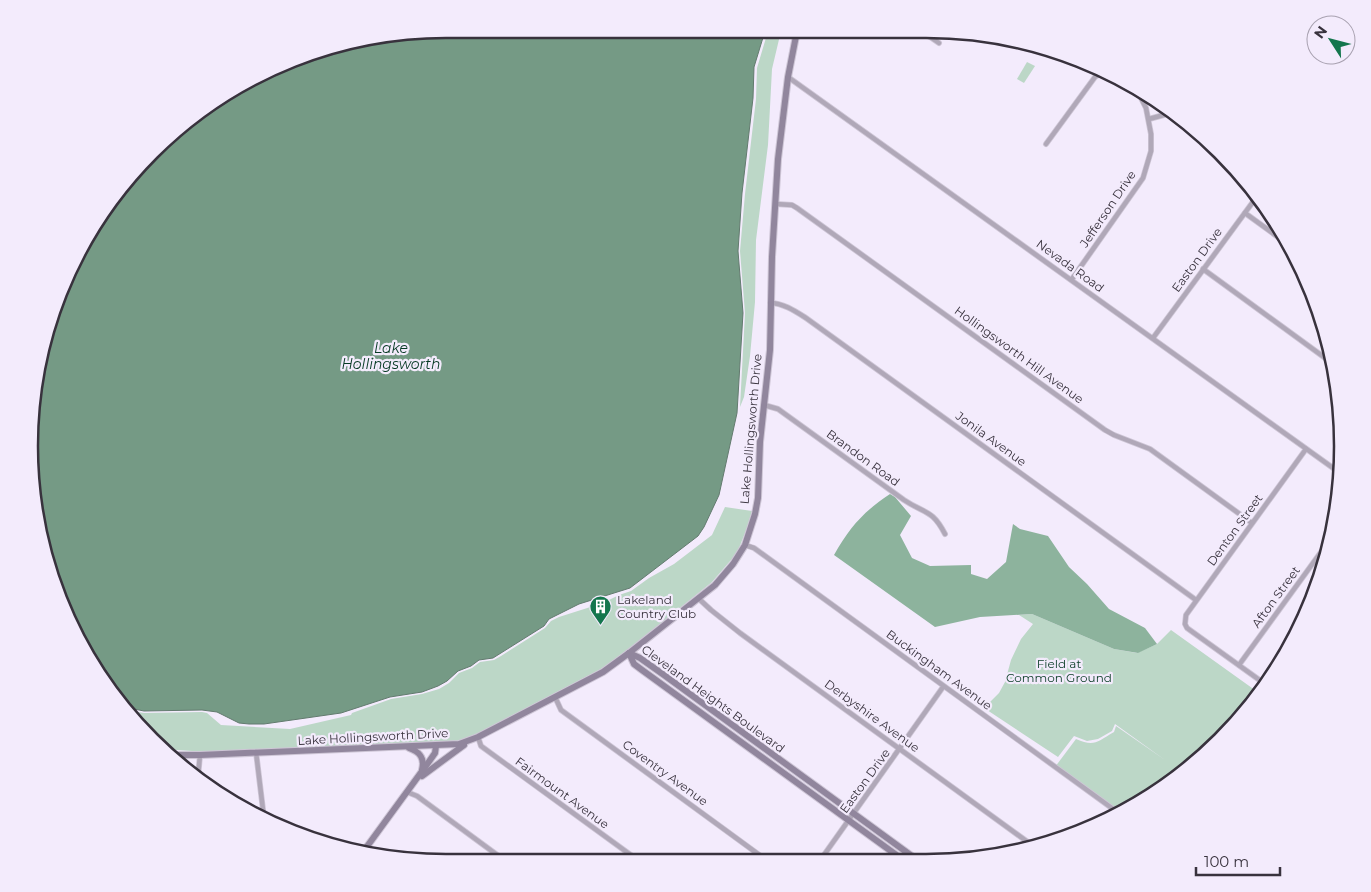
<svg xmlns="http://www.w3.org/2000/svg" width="1371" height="892" font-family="Montserrat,sans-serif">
  <rect width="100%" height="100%" fill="#f3ebfc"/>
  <g fill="#bcd7c7">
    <polygon points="768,31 781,31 772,69 768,145 756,240 755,302 750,356 744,397 740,407 745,313 740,251 745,194 756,99 757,68"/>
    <polygon points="1027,62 1035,66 1024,83 1017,79"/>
    <polygon points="725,507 752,511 747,528 737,553 712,582 628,650 601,669 477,734 458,741 207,752 162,749 131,711 144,713 202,712 207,713 221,725 290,729 351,715 352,713 391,699 422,694 439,689 449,683 459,673 472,668 480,662 494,660 501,656 545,628 551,621 559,617 603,603 619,595 631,591 649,578 674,564 712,535"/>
    <path d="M1032,614L1114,649L1137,653L1157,644L1171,630L1259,693L1239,721L1179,777L1120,814L1055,767L1076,739C1094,747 1097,742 1114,732L1116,726L1165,760L1115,724L1112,731L1098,739L1087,741L1074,736L1058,757L984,708L999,693L1005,682L1011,660L1021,639L1033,624L1019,615Z"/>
  </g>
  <path fill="#8db39d" d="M890,494L895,497L911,516L900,535L912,558L930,566L971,565V574L987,579L1006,562L1013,524L1020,529L1048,536L1069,567L1087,584L1109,609L1145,628L1157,644L1138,653L1114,649L1032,614L980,617L935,627L834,555C850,527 863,512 890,494Z"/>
  <polygon fill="#759a85" stroke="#637b6f" points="446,29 765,31 754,67 753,98 742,193 738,251 743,313 737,413 719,495 704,527 698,536 630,588 579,604 549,619 544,626 493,658 479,660 471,666 458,671 447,681 438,686 422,692 390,697 341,713 264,724 249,724 239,723 217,712 202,710 144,711 129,708 85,655 43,554 30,419 51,312 115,192 214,99 312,51"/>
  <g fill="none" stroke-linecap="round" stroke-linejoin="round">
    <defs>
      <g id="street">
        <polyline points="923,32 939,43"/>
        <polyline points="788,77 1340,473"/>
        <polyline points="1149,119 1171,113"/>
        <polyline points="1046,144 1095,77 1105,70"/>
        <polyline points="776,204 792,205 797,208 1105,430 1114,435 1150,449 1252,523"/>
        <polyline points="1245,213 1289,245"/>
        <polyline points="1203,269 1332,363"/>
        <polyline points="1072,279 1143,178 1151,151 1151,134 1146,108 1137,90"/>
        <path d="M770,303C783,303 795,311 806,318L1196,600"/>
        <polyline points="1153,338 1258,195"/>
        <path d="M764,405L778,409L904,500C925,514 932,509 945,534"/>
        <polyline points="745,545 754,548 1120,814"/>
        <polyline points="698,598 711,610 740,633 1036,848"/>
        <polyline points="1239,665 1329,541"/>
        <polyline points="1265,684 1187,628 1185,624 1186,615 1306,449"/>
        <polyline points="555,697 561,710 769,862"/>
        <polyline points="478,737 481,746 639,861"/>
        <polyline points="256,752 264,818"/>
        <polyline points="198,777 200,755"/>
        <polyline points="407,792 417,796 504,860"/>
        <polyline points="819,862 943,687"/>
      </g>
      <g id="secondary">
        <polyline points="629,653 640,658 664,675 920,862"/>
        <polyline points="629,653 634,664 642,670 906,862"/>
        <path d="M409,748C420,752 425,758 422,770"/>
        <polyline points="167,755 200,755 459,744 478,737 603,672 629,653 715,585 733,564 745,545 755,514 758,498 760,442 770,350 772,257 778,159 788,77 797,31"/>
        <polyline points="422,776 464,745"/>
        <polyline points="363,852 428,763 435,753 436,746"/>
      </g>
    </defs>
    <use href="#street" stroke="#cec6d6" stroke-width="6"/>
    <use href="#secondary" stroke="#cec6d6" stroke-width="8"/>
    <use href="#street" stroke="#b0a8b8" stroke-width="4.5"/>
    <use href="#secondary" stroke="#91869d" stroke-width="6"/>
  </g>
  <defs>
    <symbol id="building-pin" viewBox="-11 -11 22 30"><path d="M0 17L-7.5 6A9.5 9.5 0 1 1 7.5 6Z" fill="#14764d" stroke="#f3ebfc"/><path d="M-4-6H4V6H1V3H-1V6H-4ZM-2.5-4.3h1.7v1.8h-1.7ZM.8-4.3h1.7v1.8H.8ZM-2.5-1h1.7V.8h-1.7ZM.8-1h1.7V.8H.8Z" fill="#fff"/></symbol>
  </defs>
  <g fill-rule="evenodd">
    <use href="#building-pin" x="588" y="594" width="25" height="34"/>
  </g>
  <g text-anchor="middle" stroke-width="4.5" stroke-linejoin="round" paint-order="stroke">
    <g font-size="12" fill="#38323d" stroke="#f3ebfc">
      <text transform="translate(1108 209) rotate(-56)" y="4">Jefferson Drive</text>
      <text transform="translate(1197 260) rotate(-54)" y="4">Easton Drive</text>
      <text transform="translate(1070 266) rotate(36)" y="4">Nevada Road</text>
      <text transform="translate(1019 355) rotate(36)" y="4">Hollingsworth Hill Avenue</text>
      <text transform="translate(751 429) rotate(-85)" y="4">Lake Hollingsworth Drive</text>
      <text transform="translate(991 439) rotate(36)" y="4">Jonila Avenue</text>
      <text transform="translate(863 458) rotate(36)" y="4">Brandon Road</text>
      <text transform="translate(1235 530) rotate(-54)" y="4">Denton Street</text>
      <text transform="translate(1276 597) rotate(-54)" y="4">Afton Street</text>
      <text transform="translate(939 670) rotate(36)" y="4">Buckingham Avenue</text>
      <text transform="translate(713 699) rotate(36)" y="4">Cleveland Heights Boulevard</text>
      <text transform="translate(872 716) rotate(36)" y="4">Derbyshire Avenue</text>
      <text transform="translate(373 737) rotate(-3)" y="4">Lake Hollingsworth Drive</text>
      <text transform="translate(665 773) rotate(36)" y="4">Coventry Avenue</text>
      <text transform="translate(865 781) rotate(-54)" y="4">Easton Drive</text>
      <text transform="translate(562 793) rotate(36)" y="4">Fairmount Avenue</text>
    </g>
    <g font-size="12" fill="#38323d" stroke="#f3ebfc" text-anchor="start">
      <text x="617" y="604">Lakeland<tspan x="617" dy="14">Country Club</tspan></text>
    </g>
    <g font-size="12" fill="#10412b" stroke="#f3ebfc">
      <text x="1059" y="668">Field at<tspan x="1059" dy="14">Common Ground</tspan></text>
    </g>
    <g font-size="14" font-style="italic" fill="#053923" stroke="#f3ebfc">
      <text x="391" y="353">Lake<tspan x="391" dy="16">Hollingsworth</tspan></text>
    </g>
  </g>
  <path d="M0 0H1371V892H0ZM446 38H926A408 408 0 0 1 1334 446V446A408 408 0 0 1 926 854H446A408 408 0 0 1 38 446V446A408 408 0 0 1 446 38Z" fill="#f3ebfc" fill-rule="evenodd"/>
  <path fill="none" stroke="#38323d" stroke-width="2.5" d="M446 38H926A408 408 0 0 1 1334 446V446A408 408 0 0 1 926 854H446A408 408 0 0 1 38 446V446A408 408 0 0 1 446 38Z"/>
  <g transform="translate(1331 40) rotate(306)"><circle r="24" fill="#f3ebfc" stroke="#a8a1b0"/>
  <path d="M0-4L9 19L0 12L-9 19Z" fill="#14764d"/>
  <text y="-8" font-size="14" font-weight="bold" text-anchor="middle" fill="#38323d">N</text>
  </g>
  <path d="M1196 867v8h84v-8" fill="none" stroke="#38323d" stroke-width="2.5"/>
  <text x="1204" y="867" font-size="15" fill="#38323d" stroke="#f3ebfc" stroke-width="4" paint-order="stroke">100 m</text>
</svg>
